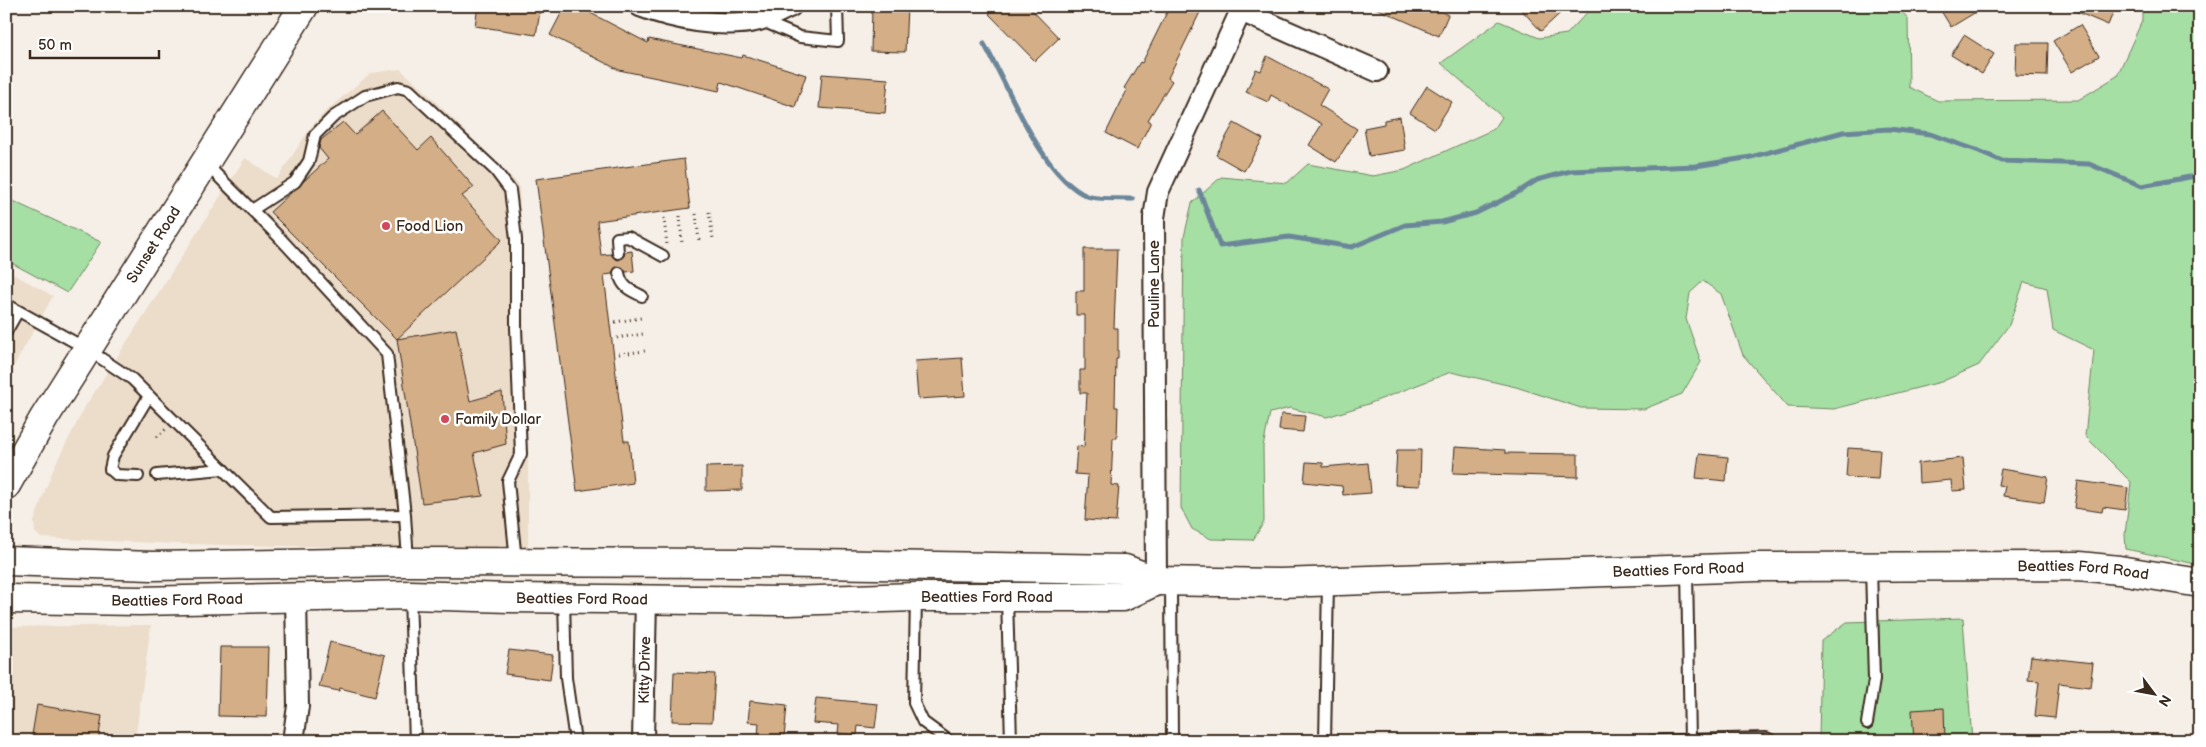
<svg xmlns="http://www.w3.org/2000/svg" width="2206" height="747" font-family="'Balsamiq Sans',sans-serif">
  <rect width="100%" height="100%" fill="#f6efe7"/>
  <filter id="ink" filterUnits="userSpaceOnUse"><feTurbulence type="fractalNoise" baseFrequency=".02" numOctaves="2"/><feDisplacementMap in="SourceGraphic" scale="10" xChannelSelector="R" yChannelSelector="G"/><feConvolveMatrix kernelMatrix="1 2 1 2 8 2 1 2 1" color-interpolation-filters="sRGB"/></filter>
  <g filter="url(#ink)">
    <g fill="#ecdcca">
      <polygon points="400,69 420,86 519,185 528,455 528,550 178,544 41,538 35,532 34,522 44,493 55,465 85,407 245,158 277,179 311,127 326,111 371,73"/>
      <polygon points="6,270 53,296 6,380"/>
      <polygon points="151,625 135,741 6,741 6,627"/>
    </g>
    <g fill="#a5dfa4" stroke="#708461">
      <polygon points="1593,6 1895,6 1908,18 1909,87 1938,101 2078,100 2117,76 2142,21 2142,6 2200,6 2200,565 2126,549 2125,535 2131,482 2085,436 2094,350 2053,330 2047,288 2024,282 2009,325 1979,365 1941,382 1834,409 1788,407 1743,355 1721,294 1703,281 1690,293 1686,319 1701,362 1682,394 1644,409 1581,408 1516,387 1451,372 1368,404 1327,417 1290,408 1270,413 1263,447 1264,522 1253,540 1211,539 1192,529 1181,508 1184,237 1192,203 1221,177 1287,183 1308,164 1373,176 1404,170 1494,129 1502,117 1441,63 1499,21 1539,38 1567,34"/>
      <polygon points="6,198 101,242 67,293 6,260"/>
      <polygon points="1963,618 1972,741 1819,741 1821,641 1847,622"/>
    </g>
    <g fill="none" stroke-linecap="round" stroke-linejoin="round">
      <g stroke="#6c8699" stroke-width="5">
        <path d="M984,44C1009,86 1041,176 1087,196C1097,200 1121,198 1133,199"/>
        <polyline points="1199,190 1220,246 1289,237 1352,247 1405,225 1442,222 1476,213 1515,194 1537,180 1570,171 1696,166 1751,157 1843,132 1889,129 1930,134 1979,151 2002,161 2089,164 2142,186 2200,175"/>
      </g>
    </g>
    <g fill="#d4ae86" stroke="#3b2a1e">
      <polygon points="478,6 541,6 536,35 475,26"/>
      <polygon points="565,6 577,6 648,43 649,39 742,58 743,55 806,75 795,107 721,82 719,91 619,70 550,35"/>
      <polygon points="872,6 907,6 905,52 871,51"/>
      <polygon points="997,6 1028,6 1059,38 1035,61 989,14"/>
      <polygon points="1170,6 1203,6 1168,78 1172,81 1148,120 1151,122 1137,149 1106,133 1127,90 1124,88 1140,62 1142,63"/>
      <polygon points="1371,6 1429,6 1448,15 1439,36"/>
      <polygon points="1518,6 1568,6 1541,31"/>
      <polygon points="1938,6 1986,6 1951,27"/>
      <polygon points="2063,6 2116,6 2108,25"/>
      <polygon points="2080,25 2099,56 2072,72 2053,41"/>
      <polygon points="1964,35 1994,54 1982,74 1951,55"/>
      <polygon points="2016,43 2048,43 2047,76 2015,75"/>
      <polygon points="1267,56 1328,89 1319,105 1357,129 1336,162 1309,145 1322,124 1271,95 1268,102 1246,92 1256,69 1261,71"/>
      <polygon points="822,74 888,79 885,113 819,108"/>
      <polygon points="1427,86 1452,102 1435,129 1410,113"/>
      <polygon points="382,111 418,150 431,138 474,187 462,196 502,240 397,339 270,212 328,159 319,148 321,140 343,122 355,135"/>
      <polygon points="1400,117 1405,150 1369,156 1364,128 1384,124 1384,120"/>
      <polygon points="1234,123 1263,139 1244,171 1216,155"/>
      <polygon points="684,159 690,208 597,221 601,255 611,254 615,259 619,260 624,256 625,252 632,251 634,271 626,272 623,268 618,266 614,269 612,274 604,275 624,441 629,441 633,483 577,491 536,179"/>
      <polygon points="1084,249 1117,249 1114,328 1118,328 1118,359 1116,359 1115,407 1118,407 1117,438 1113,438 1111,485 1119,486 1116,522 1085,520 1088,475 1075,474 1077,446 1084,447 1087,393 1080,393 1080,370 1085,370 1085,315 1076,315 1076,291 1084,291"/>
      <polygon points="456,329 470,401 502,392 506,444 474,453 483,496 422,503 397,339"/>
      <polygon points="962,358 965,396 918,399 915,361"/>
      <polygon points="1281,414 1305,416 1303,432 1279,430"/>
      <polygon points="1455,447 1505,450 1505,453 1578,454 1578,477 1453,473"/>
      <polygon points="1848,448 1880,450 1878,479 1846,477"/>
      <polygon points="1397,450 1421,450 1420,486 1395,485"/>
      <polygon points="1699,454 1728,457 1726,481 1696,478"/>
      <polygon points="1963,458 1966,490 1952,491 1951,480 1919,483 1918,463"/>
      <polygon points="1306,462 1323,463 1323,467 1368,463 1371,493 1343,495 1342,486 1304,482"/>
      <polygon points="742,466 742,490 706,491 706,467"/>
      <polygon points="2001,469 2048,477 2044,502 2003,496 2005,486 1998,485"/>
      <polygon points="2078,481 2128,488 2125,510 2103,507 2102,512 2074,508"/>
      <polygon points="330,642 385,655 375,697 340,688 339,691 319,687"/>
      <polygon points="220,647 269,647 267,717 218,716"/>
      <polygon points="509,650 553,655 550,680 505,674"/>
      <polygon points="2031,656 2093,663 2090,687 2059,683 2055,718 2035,716 2039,681 2028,680"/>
      <polygon points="674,672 715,674 712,722 672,721"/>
      <polygon points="816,698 878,704 875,728 858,726 857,735 838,733 839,725 813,723"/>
      <polygon points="750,701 787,705 784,738 758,736 759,723 748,722"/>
      <polygon points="37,705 102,716 98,741 31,741"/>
      <polygon points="1944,708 1945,741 1914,741 1912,710"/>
    </g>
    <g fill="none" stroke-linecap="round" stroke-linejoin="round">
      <defs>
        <g id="service">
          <polyline points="762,21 800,37 838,41 837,6"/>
          <polyline points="206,164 279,237 387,354 405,515 408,561"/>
          <polyline points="252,210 295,182 309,161 315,135 333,117 365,96 398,87 409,90 495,170 510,190 516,239 516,328 521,454 508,481 516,561"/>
          <polyline points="618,253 617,238 628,237 663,256"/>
          <path d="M619,273C622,287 629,290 642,296"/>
          <polyline points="6,304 87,349 132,379 271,517 405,515"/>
          <polyline points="6,332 18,311"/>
          <polyline points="157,475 223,469"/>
          <polyline points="138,476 117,475 110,469 113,456 149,396"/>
          <polyline points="1687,570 1690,741"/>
          <polyline points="1171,582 1172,741"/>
          <polyline points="410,597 415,741"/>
          <polyline points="916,598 914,703 923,722 949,741"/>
          <polyline points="1007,598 1011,741"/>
          <polyline points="564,600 566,678 575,741"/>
          <polyline points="1867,723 1874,680 1871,567"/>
          <polyline points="1325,741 1328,583"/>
          <polyline points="1651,741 1766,738 1773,741"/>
        </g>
        <g id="minor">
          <path d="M640,6C673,19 723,29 759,20C770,17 781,11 791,6"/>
          <polyline points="1241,11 1377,71"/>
          <polyline points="1156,581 1154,218 1158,192 1243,6"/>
          <polyline points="293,741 298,706 296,598"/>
          <path id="s1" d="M643,741L646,599"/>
        </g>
        <g id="secondary">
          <path id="s2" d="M6,485L44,418L304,6"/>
          <path id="s3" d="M6,561L152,566L408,562L751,563L1125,569L1156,581L1280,583L1757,567L2079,566L2119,570L2200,583"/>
          <path id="s4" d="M6,599L140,601L410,595L510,598L788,601L916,597H1123L1156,581"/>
        </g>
      </defs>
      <use href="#service" stroke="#3b2a1e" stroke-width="14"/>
      <use href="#minor" stroke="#3b2a1e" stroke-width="24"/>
      <use href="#secondary" stroke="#3b2a1e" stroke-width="31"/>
      <g stroke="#3b2a1e" stroke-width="3" stroke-dasharray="1 4" stroke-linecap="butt">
        <polyline points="709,212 713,239"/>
        <polyline points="696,214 699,241"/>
        <polyline points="680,216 682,244"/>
        <polyline points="664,218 667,245"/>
        <polyline points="615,322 641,318"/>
        <polyline points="617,338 643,334"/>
        <polyline points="619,354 645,351"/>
        <polyline points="157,437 166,429"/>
      </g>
      <use href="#service" stroke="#fff" stroke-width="10"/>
      <use href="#minor" stroke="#fff" stroke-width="20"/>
      <use href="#secondary" stroke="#fff" stroke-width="28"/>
    </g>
  </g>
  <g fill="#d1495b" stroke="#fff" stroke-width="2">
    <circle cx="386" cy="226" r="5"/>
    <circle cx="445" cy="419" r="5"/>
  </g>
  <g text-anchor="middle" stroke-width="5" stroke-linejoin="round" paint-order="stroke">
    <g font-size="15" fill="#3b2a1e" stroke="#fff" text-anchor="start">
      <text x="396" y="231">Food Lion</text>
      <text x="455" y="424">Family Dollar</text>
    </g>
    <g font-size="15" fill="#3b2a1e" stroke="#fff">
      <text dy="5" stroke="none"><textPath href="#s2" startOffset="282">Sunset Road</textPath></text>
      <text transform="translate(1154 284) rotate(-90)" y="5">Pauline Lane</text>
      <text dy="5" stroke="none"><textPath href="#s3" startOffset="1675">Beatties Ford Road</textPath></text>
      <text dy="5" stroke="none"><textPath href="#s3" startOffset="2080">Beatties Ford Road</textPath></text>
      <text dy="5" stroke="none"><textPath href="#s4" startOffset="981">Beatties Ford Road</textPath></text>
      <text dy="5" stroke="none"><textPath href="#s4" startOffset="576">Beatties Ford Road</textPath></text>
      <text dy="5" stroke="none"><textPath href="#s4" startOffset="171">Beatties Ford Road</textPath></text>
      <text dy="5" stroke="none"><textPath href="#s1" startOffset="71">Kitty Drive</textPath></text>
    </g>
  </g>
  <rect width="2206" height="747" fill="none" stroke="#fff" stroke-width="25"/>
  <rect x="12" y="12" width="2181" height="722" fill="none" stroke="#3b2a1e" stroke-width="2" filter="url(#ink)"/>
  <g transform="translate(2154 694) rotate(122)" stroke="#ffffff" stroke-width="4" paint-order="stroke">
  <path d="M0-4L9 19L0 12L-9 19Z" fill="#3b2a1e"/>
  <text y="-8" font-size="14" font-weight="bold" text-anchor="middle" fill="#3b2a1e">N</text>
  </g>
  <path d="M30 50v8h129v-8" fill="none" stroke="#3b2a1e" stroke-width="2.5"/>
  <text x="38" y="50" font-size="15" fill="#3b2a1e" stroke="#ffffff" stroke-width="4" paint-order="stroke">50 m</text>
</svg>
